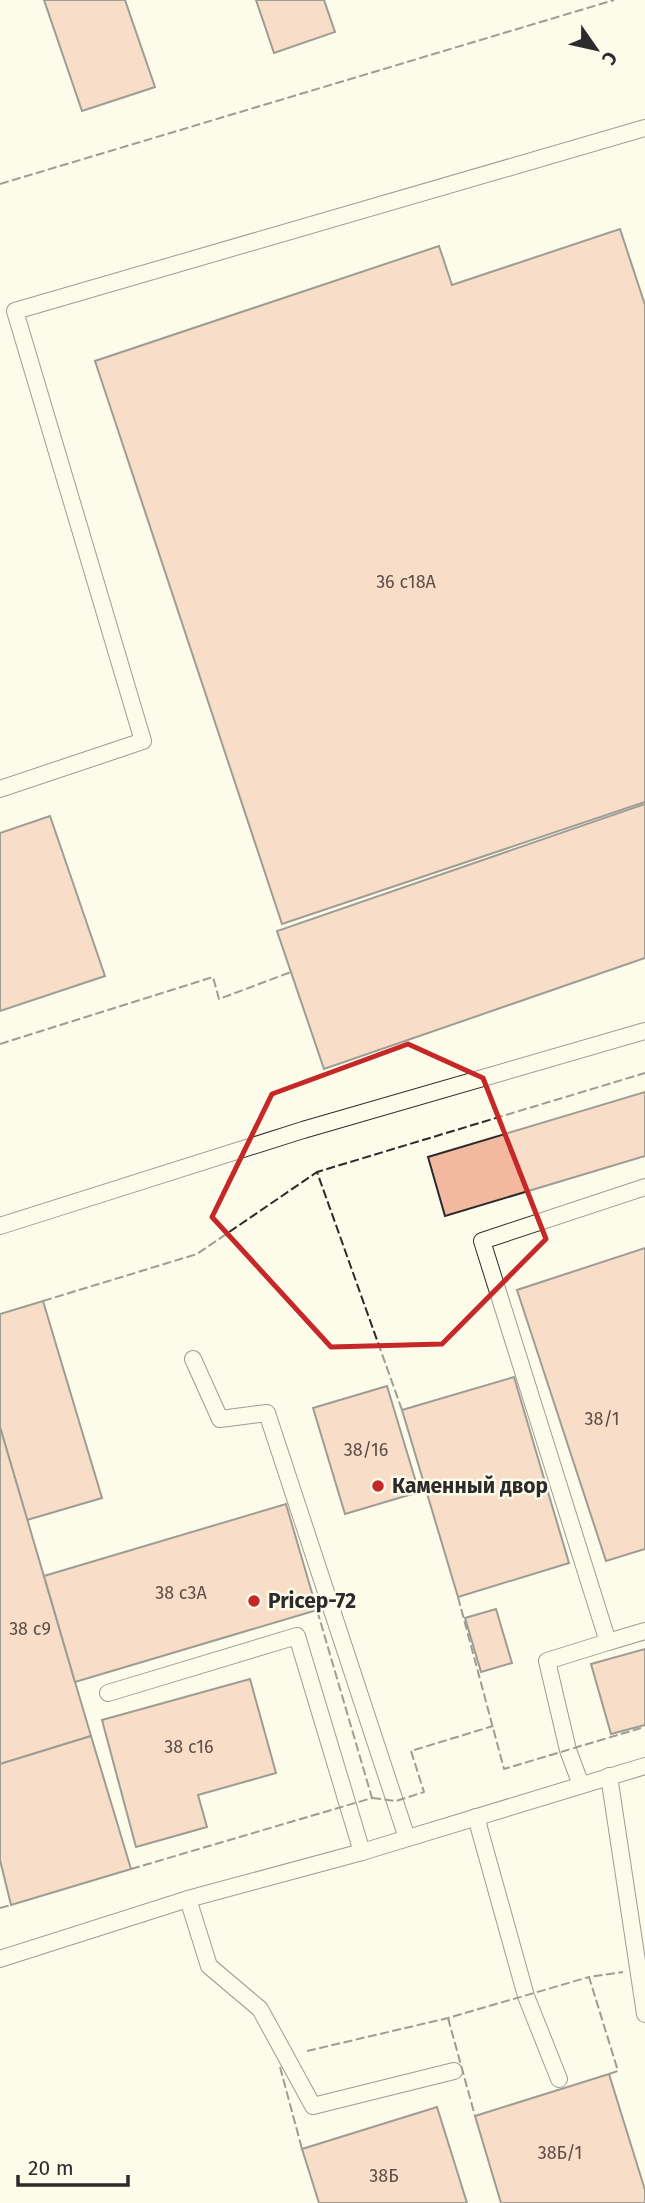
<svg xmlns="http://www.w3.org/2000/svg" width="645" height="2203" font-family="'Fira Sans',sans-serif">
  <rect width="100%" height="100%" fill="#fdfbea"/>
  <g fill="#f2b8a0" stroke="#2b2b2b" stroke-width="2">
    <polygon points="44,0 125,0 155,87 82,111"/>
    <polygon points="256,0 324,0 335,32 274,53"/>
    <polygon points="620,229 645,305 645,802 282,924 95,361 439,246 452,285"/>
    <polygon points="645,804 645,958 324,1069 277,931"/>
    <polygon points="50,816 105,976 0,1011 0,833"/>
    <polygon points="645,1092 645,1156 445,1216 428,1157"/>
    <polygon points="645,1248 645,1549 606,1561 517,1290"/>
    <polygon points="43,1301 102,1498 27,1520 0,1427 0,1314"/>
    <polygon points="514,1377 569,1563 458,1597 402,1410"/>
    <polygon points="387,1386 419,1492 345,1514 313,1408"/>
    <polygon points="0,1427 91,1736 0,1764"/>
    <polygon points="286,1504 317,1610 75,1682 44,1576"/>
    <polygon points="496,1609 512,1663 481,1672 465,1618"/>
    <polygon points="645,1649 645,1725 611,1734 591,1664"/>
    <polygon points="250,1679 276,1773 198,1795 207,1827 136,1847 102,1720"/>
    <polygon points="91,1736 131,1869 11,1905 0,1860 0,1764"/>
    <polygon points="609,2074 645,2190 645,2203 501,2203 475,2116"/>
    <polygon points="437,2107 467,2203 319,2203 302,2149"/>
  </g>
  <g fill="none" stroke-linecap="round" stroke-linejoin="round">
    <defs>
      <g id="lane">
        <polyline points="0,789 143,741 15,311 645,128"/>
        <polyline points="645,1187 482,1241 608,1642 645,1631"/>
        <polyline points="0,1226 303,1130 645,1031"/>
        <polyline points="193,1359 220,1419 267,1413 407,1838"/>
        <polyline points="108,1693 297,1636 362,1852"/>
        <polyline points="609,1776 645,2014"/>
        <polyline points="581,1785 568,1750 547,1661 608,1642"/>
        <polyline points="476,1817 526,1996 559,2079"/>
        <polyline points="188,1899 209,1966 260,2009 313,2106 454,2071"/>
        <polyline points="0,1959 188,1899 362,1852 645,1766"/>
      </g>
    </defs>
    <use href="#lane" stroke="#2b2b2b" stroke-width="18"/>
    <use href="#lane" stroke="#fdfbea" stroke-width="16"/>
    <g stroke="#2b2b2b" stroke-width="2" stroke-dasharray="9 3.5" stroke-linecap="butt">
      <polyline points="0,184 614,0"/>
      <polyline points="0,1044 213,977 219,999 291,972"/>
      <polyline points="43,1301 197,1254 317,1172"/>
      <polyline points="402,1410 317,1172 645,1073"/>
      <polyline points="458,1597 504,1769 641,1728"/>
      <polyline points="372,1798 396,1801 424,1792 411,1751 493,1726"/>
      <polyline points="131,1869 372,1798 317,1610"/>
      <polyline points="0,1908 11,1905"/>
      <polyline points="448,2018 475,2116"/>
      <polyline points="307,2051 448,2018 589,1977"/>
      <polyline points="280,2067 302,2149"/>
      <polyline points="609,2074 618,2071 589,1977 623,1972"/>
    </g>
  </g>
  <path d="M0 0H645V2203H0ZM408,1044L483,1078L546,1239L442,1344L331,1347L212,1217L272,1094Z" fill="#fdfbea" fill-opacity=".55" fill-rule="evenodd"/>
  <path fill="none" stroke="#c62828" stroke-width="5" stroke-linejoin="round" d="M408,1044L483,1078L546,1239L442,1344L331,1347L212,1217L272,1094Z"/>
  <g fill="#c62828" stroke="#fdfbea" stroke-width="2.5">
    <circle cx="378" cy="1486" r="7"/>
    <circle cx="254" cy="1601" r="7"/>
  </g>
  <g text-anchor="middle" stroke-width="5" stroke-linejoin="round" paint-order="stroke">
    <g font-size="18" fill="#5d4e48">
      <text x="406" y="588">36 с18А</text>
      <text x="602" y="1425">38/1</text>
      <text x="366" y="1456">38/16</text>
      <text x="181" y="1599">38 с3А</text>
      <text x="30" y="1635">38 с9</text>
      <text x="189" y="1753">38 c16</text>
      <text x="560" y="2159">38Б/1</text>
      <text x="384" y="2182">38Б</text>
    </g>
    <g font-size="21" font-weight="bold" fill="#2b2b2b" stroke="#fdfbea" text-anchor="start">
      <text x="392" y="1493">Каменный двор</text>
      <text x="268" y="1608">Pricep-72</text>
    </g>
  </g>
  <g transform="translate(596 49) rotate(124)" stroke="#fdfbea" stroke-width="5" paint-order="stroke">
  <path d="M0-5L12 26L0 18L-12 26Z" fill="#2b2b2b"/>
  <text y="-10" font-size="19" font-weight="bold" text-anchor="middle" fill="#2b2b2b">С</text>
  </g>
  <path d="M18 2175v10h110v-10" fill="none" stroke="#2b2b2b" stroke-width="3.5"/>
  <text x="28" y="2175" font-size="21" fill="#2b2b2b" stroke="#fdfbea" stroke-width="5" paint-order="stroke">20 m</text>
</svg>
